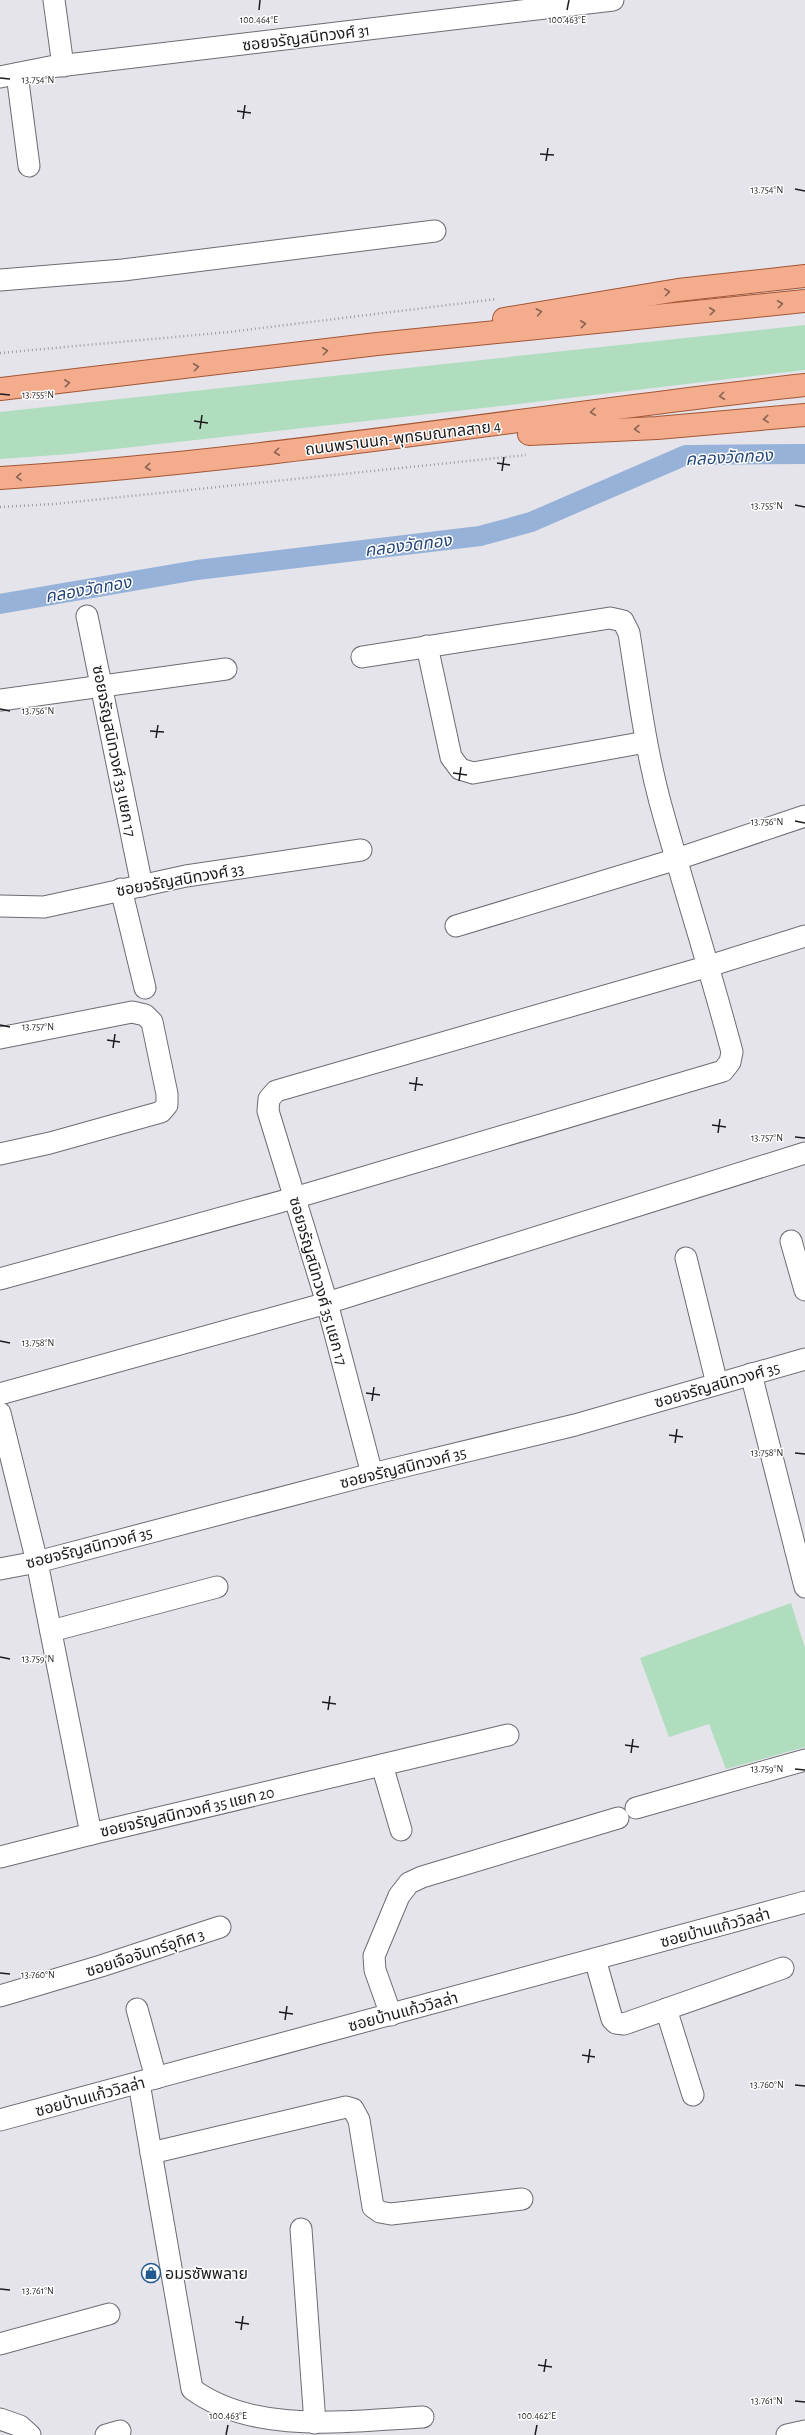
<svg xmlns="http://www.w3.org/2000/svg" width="805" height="2435" font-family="'Alegreya Sans','Noto Sans Thai',sans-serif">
  <rect width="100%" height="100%" fill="#e5e4eb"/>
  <g fill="#b0ddbd">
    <polygon points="805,325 805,370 501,406 70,454 0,459 0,412"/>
    <polygon points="791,1603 805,1648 805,1747 726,1769 709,1724 669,1737 640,1658"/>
  </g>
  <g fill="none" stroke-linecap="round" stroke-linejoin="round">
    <polyline stroke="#97b2d9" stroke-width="20" points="0,604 197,570 480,536 531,522 686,455 805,454"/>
    <defs>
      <g id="minor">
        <polyline points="54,0 63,66"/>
        <polyline points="17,74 29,166"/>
        <polyline points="0,77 50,67 613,0"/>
        <polyline points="0,280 123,270 435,231"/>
        <polyline points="87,616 142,886"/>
        <polyline points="427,646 451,757 460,769 473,773 646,742"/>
        <polyline points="0,700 226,669"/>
        <polyline points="121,889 145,988"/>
        <polyline points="0,906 44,907 186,876 361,850"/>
        <polyline points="456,926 677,859 805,816"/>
        <polyline points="0,1038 132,1012 145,1015 152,1022 167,1094 167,1105 161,1112 50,1143 0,1154"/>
        <polyline points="791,1241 805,1290"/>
        <polyline points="686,1258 717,1384"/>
        <path d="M0,1279L294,1198L723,1071L730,1062L732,1052C710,968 683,886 660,802C645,746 638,689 629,633L623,621L610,618L362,657"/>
        <polyline points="751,1374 805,1587"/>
        <polyline points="0,1394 327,1303 805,1153"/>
        <polyline points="0,1413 37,1562 91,1834 508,1735"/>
        <polyline points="372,1474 327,1303 268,1111 269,1099 276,1091 709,966 805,936"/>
        <polyline points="0,1569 37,1562 372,1474 575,1425 805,1359"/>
        <polyline points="51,1631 217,1587"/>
        <polyline points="382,1765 401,1830"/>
        <polyline points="636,1808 805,1760"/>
        <polyline points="0,1857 91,1834"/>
        <polyline points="595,1959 612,2019 616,2023 624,2024 783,1968"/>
        <polyline points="0,1996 101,1966 220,1927"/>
        <polyline points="137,2009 156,2078"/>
        <polyline points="666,2009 693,2095"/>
        <polyline points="391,2015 375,1970 374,1956 399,1896 409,1883 422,1877 618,1818"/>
        <path d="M139,2083L192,2389C254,2435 350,2421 423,2417"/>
        <polyline points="0,2120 805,1902"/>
        <polyline points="151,2153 346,2107 353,2109 359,2120 373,2207 380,2212 391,2214 522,2199"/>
        <polyline points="301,2229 315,2423"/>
        <polyline points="0,2344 109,2314"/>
        <polyline points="0,2419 20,2426 30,2435"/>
        <polyline points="106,2435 120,2431"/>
        <polyline points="787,2435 805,2431"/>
      </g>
      <g id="major">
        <polyline points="504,319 678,290 805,276"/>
        <polyline points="0,389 377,344 805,301"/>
        <polyline points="529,434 657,428 805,415"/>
        <path d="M0,478C270,461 536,415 805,385"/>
      </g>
    </defs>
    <use href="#minor" stroke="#6d6c72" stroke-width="23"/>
    <use href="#major" stroke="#a35634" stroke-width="24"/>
    <g stroke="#9d9ca2" stroke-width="2.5" stroke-dasharray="1 3" stroke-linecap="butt">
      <polyline points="0,353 229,332 497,299"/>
      <polyline points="0,507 54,504 526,455"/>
    </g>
    <use href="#minor" stroke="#fff" stroke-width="21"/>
    <use href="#major" stroke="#f3ac8c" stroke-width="22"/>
  </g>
  <defs><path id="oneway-chevron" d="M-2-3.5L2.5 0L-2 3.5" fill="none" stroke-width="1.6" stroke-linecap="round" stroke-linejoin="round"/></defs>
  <g stroke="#886456">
    <use href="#oneway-chevron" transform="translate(667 292) rotate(-8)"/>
    <use href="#oneway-chevron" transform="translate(780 304) rotate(-7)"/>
    <use href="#oneway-chevron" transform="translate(712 311) rotate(-6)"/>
    <use href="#oneway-chevron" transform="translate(539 312) rotate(-11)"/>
    <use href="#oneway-chevron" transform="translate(583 324) rotate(-6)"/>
    <use href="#oneway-chevron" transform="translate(325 351) rotate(-7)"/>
    <use href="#oneway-chevron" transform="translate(196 367) rotate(-7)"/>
    <use href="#oneway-chevron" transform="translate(67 383) rotate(-6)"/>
    <use href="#oneway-chevron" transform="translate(722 396) rotate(173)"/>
    <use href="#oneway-chevron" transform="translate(593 412) rotate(173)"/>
    <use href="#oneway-chevron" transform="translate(766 419) rotate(175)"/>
    <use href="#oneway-chevron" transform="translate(637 429) rotate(177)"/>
    <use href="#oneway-chevron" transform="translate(277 452) rotate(173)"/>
    <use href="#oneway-chevron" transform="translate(148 467) rotate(174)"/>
    <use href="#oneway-chevron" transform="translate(19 477) rotate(176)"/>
  </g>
  <path fill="none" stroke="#1d1d1f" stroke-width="1.5" d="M259,10L260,0M567,10L569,0M0,78L10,79M237,111L251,113M243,119L245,105M540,154L554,155M546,161L548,148M795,189L805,191M0,394L10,395M194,421L208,423M200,429L202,415M497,463L510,465M502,471L504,457M795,505L805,507M0,709L10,711M150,731L164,732M156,738L158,725M453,773L467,775M459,781L461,767M795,821L805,823M0,1025L10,1027M107,1040L120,1042M113,1048L115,1034M409,1083L423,1085M415,1091L417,1077M712,1125L726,1127M718,1133L720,1119M795,1137L805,1138M0,1341L10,1343M366,1393L380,1395M372,1401L374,1387M669,1435L683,1437M675,1443L677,1429M795,1453L805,1454M0,1657L10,1659M322,1702L336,1704M328,1710L330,1696M625,1745L639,1747M631,1753L633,1739M795,1769L805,1770M0,1973L10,1974M279,2012L293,2014M285,2020L287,2006M582,2055L595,2057M588,2063L590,2049M795,2085L805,2086M0,2289L10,2290M235,2322L249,2324M241,2330L243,2316M538,2365L552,2367M544,2372L546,2359M795,2401L805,2402M226,2435L228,2425M535,2435L537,2425"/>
  <defs>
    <symbol id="shop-ring" viewBox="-11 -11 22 22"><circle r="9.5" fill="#fff" stroke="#225991" stroke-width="1.5"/><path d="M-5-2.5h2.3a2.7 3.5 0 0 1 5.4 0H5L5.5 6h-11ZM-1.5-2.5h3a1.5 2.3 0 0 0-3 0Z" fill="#225991"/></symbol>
  </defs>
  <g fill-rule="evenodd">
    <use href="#shop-ring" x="140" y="2262" width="22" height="22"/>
  </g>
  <g text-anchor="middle" stroke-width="3" stroke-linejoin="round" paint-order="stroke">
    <g font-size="16" fill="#1d1d1f" stroke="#fff">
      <text transform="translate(306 37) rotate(-7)" y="6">ซอยจรัญสนิทวงศ์ 31</text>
      <text transform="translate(403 437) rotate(-7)" y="6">ถนนพรานนก-พุทธมณฑลสาย 4</text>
      <text transform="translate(115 751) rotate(79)" y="6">ซอยจรัญสนิทวงศ์ 33 แยก 17</text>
      <text transform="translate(180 879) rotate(-10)" y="6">ซอยจรัญสนิทวงศ์ 33</text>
      <text transform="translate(319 1281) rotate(74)" y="6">ซอยจรัญสนิทวงศ์ 35 แยก 17</text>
      <text transform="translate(717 1384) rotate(-16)" y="6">ซอยจรัญสนิทวงศ์ 35</text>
      <text transform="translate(403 1467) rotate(-14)" y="6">ซอยจรัญสนิทวงศ์ 35</text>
      <text transform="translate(89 1547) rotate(-14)" y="6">ซอยจรัญสนิทวงศ์ 35</text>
      <text transform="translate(187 1811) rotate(-13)" y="6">ซอยจรัญสนิทวงศ์ 35 แยก 20</text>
      <text transform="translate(715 1927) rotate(-15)" y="6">ซอยบ้านแก้ววิลล่า</text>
      <text transform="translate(145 1952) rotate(-18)" y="6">ซอยเจือจันทร์อุทิศ 3</text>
      <text transform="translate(403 2011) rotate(-15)" y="6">ซอยบ้านแก้ววิลล่า</text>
      <text transform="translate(90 2096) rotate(-15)" y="6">ซอยบ้านแก้ววิลล่า</text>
    </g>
    <g font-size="16" fill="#1d1d1f" stroke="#fff" text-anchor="start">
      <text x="165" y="2279">อมรซัพพลาย</text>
    </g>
    <g font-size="17" font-style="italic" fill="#244779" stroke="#fff">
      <text transform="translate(729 457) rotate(-3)" y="6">คลองวัดทอง</text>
      <text transform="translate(408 545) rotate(-7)" y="6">คลองวัดทอง</text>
      <text transform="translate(88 589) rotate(-10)" y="6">คลองวัดทอง</text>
    </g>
  </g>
  <g font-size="10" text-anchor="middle" fill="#1d1d1f" stroke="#fff" stroke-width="3" stroke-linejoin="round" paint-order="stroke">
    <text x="259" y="23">100.464°E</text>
    <text x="567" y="23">100.463°E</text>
    <text x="38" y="83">13.754°N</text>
    <text x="767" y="193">13.754°N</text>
    <text x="38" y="398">13.755°N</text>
    <text x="767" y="509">13.755°N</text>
    <text x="38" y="714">13.756°N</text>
    <text x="767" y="825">13.756°N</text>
    <text x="38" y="1030">13.757°N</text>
    <text x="767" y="1141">13.757°N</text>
    <text x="38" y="1346">13.758°N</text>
    <text x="767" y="1456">13.758°N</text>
    <text x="38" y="1662">13.759°N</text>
    <text x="767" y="1772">13.759°N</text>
    <text x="38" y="1978">13.760°N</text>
    <text x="767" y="2088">13.760°N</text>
    <text x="38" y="2294">13.761°N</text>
    <text x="767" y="2404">13.761°N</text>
    <text x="228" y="2419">100.463°E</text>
    <text x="537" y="2419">100.462°E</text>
  </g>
</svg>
